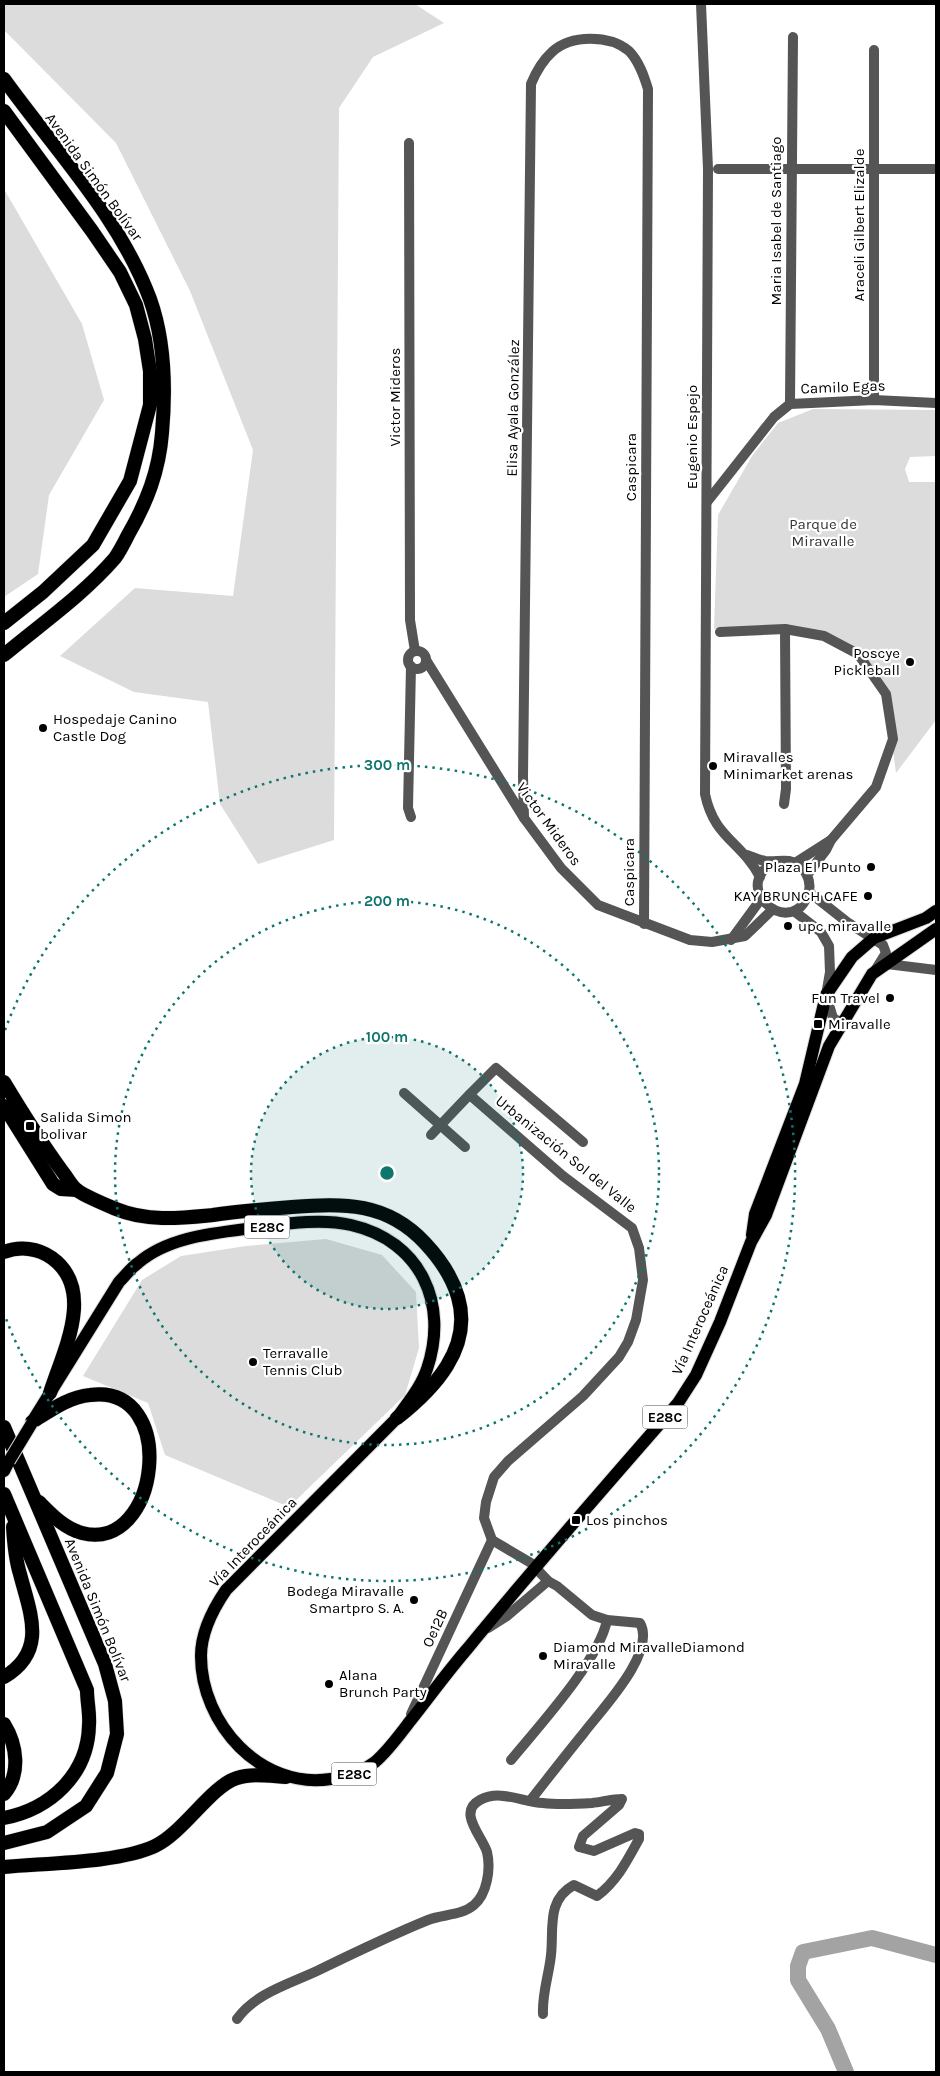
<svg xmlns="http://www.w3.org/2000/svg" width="940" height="2076" font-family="Karla,sans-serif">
  <rect width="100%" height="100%" fill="#fff"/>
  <g fill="#dcdcdc">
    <polygon points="4,4 415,4 444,23 373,57 339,108 334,840 258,864 220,804 208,702 134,692 60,656 135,588 233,596 253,450 190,291 116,143 4,30"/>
    <polygon points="4,189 82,324 104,400 49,495 38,574 4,597"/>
    <polygon points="813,409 936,410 936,456 910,457 905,469 909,482 936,482 936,720 896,773 886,696 861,658 826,637 785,626 714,629 718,515 752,456 778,423"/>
    <polygon points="326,1239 382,1255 416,1292 419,1348 405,1395 289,1507 165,1455 148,1403 83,1376 142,1280 181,1256 246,1246"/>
  </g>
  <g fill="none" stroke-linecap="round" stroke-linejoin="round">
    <polyline stroke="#a3a3a3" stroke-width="16" points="846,2072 828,2029 798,1980 798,1966 803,1952 872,1938 936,1955"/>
    <defs>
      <g id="primary">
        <polyline points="752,1235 755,1214 805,1084 826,995 852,957 874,938 926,918 936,911"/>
        <path d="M32,1422L119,1282C125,1276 131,1268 138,1263C168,1237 214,1233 253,1228C284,1224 320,1218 351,1225C421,1241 449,1304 427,1369C421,1387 408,1402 397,1418L226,1590C213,1609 201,1631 201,1656C201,1724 261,1790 331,1779C347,1777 362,1772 375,1762C389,1750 400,1734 411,1720C430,1696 448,1671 468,1648C536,1565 607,1484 678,1403L696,1375L720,1322L751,1242L766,1215L829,1046L872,974L936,929"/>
        <polyline points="4,1471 9,1461"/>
      </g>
      <g id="trunk">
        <path d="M4,79C55,150 119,216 150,299C165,341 166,388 162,433C159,471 147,502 128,535C124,543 120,551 115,558C83,595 41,624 4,655"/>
        <polyline points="4,111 92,231 120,272 136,305 145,339 150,371 150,405 130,481 93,545 43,592 4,623"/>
        <path d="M4,1082C22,1112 41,1142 62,1171C67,1177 72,1187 78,1191C89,1198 104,1204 116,1209C147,1222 181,1218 213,1215C239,1211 266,1209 292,1207C344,1203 387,1202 425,1243C440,1259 452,1276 458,1297C473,1348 434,1389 397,1418"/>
        <polyline points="4,1106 53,1184 61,1189 77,1190"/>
        <path d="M4,1252C20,1246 38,1248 52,1258C96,1290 63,1352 50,1393"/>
        <path d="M32,1422C50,1411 68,1397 90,1395C180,1383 160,1554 82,1533C64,1528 52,1515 39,1502"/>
        <polyline points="4,1427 105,1664 115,1701 117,1734 107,1773 86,1806 47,1832 4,1843"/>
        <path d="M4,1494L87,1690C87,1702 90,1713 89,1725C88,1775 50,1809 4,1818"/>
        <path d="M4,1677C48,1651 30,1613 20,1574C15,1558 14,1543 13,1527"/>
        <path d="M4,1724C17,1745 21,1774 4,1794"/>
        <path d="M4,1867C45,1863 119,1863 155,1846C184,1832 211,1786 237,1778C252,1773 270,1776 286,1777"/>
      </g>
    </defs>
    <use href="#primary" stroke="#dbdbdb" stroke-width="14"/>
    <use href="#trunk" stroke="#dbdbdb" stroke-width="15"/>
    <g stroke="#555" stroke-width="10">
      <polyline points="409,143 410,620 415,651"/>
      <polyline points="718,169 936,169"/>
      <polyline points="874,400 874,50"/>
      <polyline points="790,404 793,37"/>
      <polyline points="707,502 774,417 790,404 874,400 936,403"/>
      <polyline points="720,632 785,629 824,636 858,654 886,694 893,739 876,787 831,840 826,850 807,875"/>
      <circle cx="417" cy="660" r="9"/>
      <polyline points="426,660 524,818 561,868 598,905 690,940 712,942 745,936 772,910"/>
      <polyline points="411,666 408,808 411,817"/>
      <polyline points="784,804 786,789 785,629"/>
      <path d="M524,818L523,777L531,84C536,72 542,61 552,52C571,34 610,35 629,51C639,61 644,76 648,89L644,924"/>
      <polyline points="795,863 831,840"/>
      <polyline points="731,940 761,899"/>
      <polyline points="887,964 936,970"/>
      <polyline points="404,1093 465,1147"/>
      <polyline points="431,1135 470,1094"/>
      <polyline points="492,1540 484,1518 486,1502 494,1477 508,1461 583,1396 619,1357 628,1342 636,1320 643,1280 639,1248 632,1228 563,1176 471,1096 471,1093 496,1068 583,1142"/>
      <path d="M492,1540L531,1563L548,1581L557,1586L592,1615L607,1620L640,1623C657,1653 600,1711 583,1734C565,1756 548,1778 530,1801"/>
      <polyline points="488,1628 507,1616 548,1581"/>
      <polyline points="411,1714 492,1540"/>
      <path d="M511,1760C538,1727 599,1661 607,1620"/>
      <path d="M237,2019C256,1992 293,1983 321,1969C356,1952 391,1935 428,1920C443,1914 461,1916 474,1905C487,1894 491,1869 487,1852C482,1836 457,1812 480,1800C500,1789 522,1802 543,1803C559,1805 576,1804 592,1803C602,1802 612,1799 622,1799L619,1805L583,1836L579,1847L594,1851L635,1833L639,1834V1839C627,1861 617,1881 597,1896L574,1885C546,1900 554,1929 551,1955C549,1975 542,1993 543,2014"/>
    </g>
    <g stroke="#555" stroke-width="10">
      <path d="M701,4L708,169L705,794C714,838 741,841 760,877"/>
      <path d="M747,855C753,857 759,860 765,861C773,862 781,860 789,861C805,864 814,882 807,897C788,940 726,883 778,861"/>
      <polyline points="809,892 847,922 883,945 886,953 876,969"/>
      <polyline points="794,911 821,932 829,946 830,972 826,995 833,1018 842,1023"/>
    </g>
    <use href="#primary" stroke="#000" stroke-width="12"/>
    <use href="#trunk" stroke="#000" stroke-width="14"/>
    <defs>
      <polyline id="primary-bridge" points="9,1461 32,1423"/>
    </defs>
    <use href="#primary-bridge" stroke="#dbdbdb" stroke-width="14" stroke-linecap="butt"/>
    <use href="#primary-bridge" stroke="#000" stroke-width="12"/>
  </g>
  <circle cx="387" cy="1173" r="136" fill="#0f766e" fill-opacity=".12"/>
  <g fill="none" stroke="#0f766e" stroke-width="2.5" stroke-dasharray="2.5 5">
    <circle cx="387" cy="1173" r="136"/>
    <circle cx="387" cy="1173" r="272"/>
    <path d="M5 1030A408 408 0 1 1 5 1316"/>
  </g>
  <g fill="#000" stroke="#fff" stroke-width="2">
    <circle cx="910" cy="662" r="5"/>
    <circle cx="43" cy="728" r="5"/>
    <circle cx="713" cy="766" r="5"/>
    <circle cx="871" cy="867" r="5"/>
    <circle cx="868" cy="896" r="5"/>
    <circle cx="788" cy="926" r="5"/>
    <circle cx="890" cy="998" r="5"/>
    <rect x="813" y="1019" width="10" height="10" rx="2.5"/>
    <rect x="25" y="1121" width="10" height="10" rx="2.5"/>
    <circle cx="253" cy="1362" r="5"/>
    <rect x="571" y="1515" width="10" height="10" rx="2.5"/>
    <circle cx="414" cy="1600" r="5"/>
    <circle cx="543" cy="1656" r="5"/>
    <circle cx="329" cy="1684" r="5"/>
  </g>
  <g text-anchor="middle" stroke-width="4.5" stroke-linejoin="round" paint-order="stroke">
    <g fill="#fff" stroke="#4c4c4c" stroke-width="1">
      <rect x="244.5" y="1215.5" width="45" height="23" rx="4"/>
      <rect x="642.5" y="1405.5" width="45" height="23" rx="4"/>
      <rect x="331.5" y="1762.5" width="45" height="23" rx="4"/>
    </g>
    <g font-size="14" font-weight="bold" fill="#000">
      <text x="267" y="1232">E28C</text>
      <text x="665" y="1422">E28C</text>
      <text x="354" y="1779">E28C</text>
    </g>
    <g font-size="15" fill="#000" stroke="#fff">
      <text transform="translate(94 177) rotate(54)" y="5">Avenida Simón Bolívar</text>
      <text transform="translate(776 221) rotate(-90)" y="5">Maria Isabel de Santiago</text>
      <text transform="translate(859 225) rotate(-90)" y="5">Araceli Gilbert Elizalde</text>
      <text transform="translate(843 387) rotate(-2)" y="5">Camilo Egas</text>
      <text transform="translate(395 397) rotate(-90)" y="5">Victor Mideros</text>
      <text transform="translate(513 408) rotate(-89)" y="5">Elisa Ayala González</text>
      <text transform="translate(692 437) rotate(-90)" y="5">Eugenio Espejo</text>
      <text transform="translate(631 467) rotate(-90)" y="5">Caspicara</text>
      <text transform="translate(549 824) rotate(54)" y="5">Victor Mideros</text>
      <text transform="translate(629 872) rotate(-90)" y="5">Caspicara</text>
      <text transform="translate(566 1154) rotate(39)" y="5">Urbanización Sol del Valle</text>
      <text transform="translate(700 1320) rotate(-66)" y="5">Vía Interoceánica</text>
      <text transform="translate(253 1542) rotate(-46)" y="5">Vía Interoceánica</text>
      <text transform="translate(98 1610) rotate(68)" y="5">Avenida Simón Bolívar</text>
      <text transform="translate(435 1628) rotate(-65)" y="5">Oe12B</text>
    </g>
    <g font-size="15" fill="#333" stroke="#fff">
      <text x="823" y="529">Parque de<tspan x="823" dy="17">Miravalle</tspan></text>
    </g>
    <g font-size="15" fill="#000" stroke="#fff" text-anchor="start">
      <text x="900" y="658" text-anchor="end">Poscye<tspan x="900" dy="17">Pickleball</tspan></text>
      <text x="53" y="724">Hospedaje Canino<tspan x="53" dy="17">Castle Dog</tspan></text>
      <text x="723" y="762">Miravalles<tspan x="723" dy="17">Minimarket arenas</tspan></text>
      <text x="861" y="872" text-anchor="end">Plaza El Punto</text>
      <text x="858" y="901" text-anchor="end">KAY BRUNCH CAFE</text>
      <text x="798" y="931">upc miravalle</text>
      <text x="880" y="1003" text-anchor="end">Fun Travel</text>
      <text x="828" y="1029">Miravalle</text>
      <text x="40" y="1122">Salida Simon<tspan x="40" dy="17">bolivar</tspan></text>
      <text x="263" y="1358">Terravalle<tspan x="263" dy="17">Tennis Club</tspan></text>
      <text x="586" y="1525">Los pinchos</text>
      <text x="404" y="1596" text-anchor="end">Bodega Miravalle<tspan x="404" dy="17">Smartpro S. A.</tspan></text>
      <text x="553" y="1652">Diamond MiravalleDiamond<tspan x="553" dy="17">Miravalle</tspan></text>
      <text x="339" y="1680">Alana<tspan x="339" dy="17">Brunch Party</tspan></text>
    </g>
  </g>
  <circle cx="387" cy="1173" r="8" fill="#0f766e" stroke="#fff" stroke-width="2.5"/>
  <g font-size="15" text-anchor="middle" font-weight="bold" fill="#0f766e" stroke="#fff" stroke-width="4.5" stroke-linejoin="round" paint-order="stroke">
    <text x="387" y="770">300 m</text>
    <text x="387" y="906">200 m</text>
    <text x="387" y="1042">100 m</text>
  </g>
  <rect width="940" height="2076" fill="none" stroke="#000000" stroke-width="10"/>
</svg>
